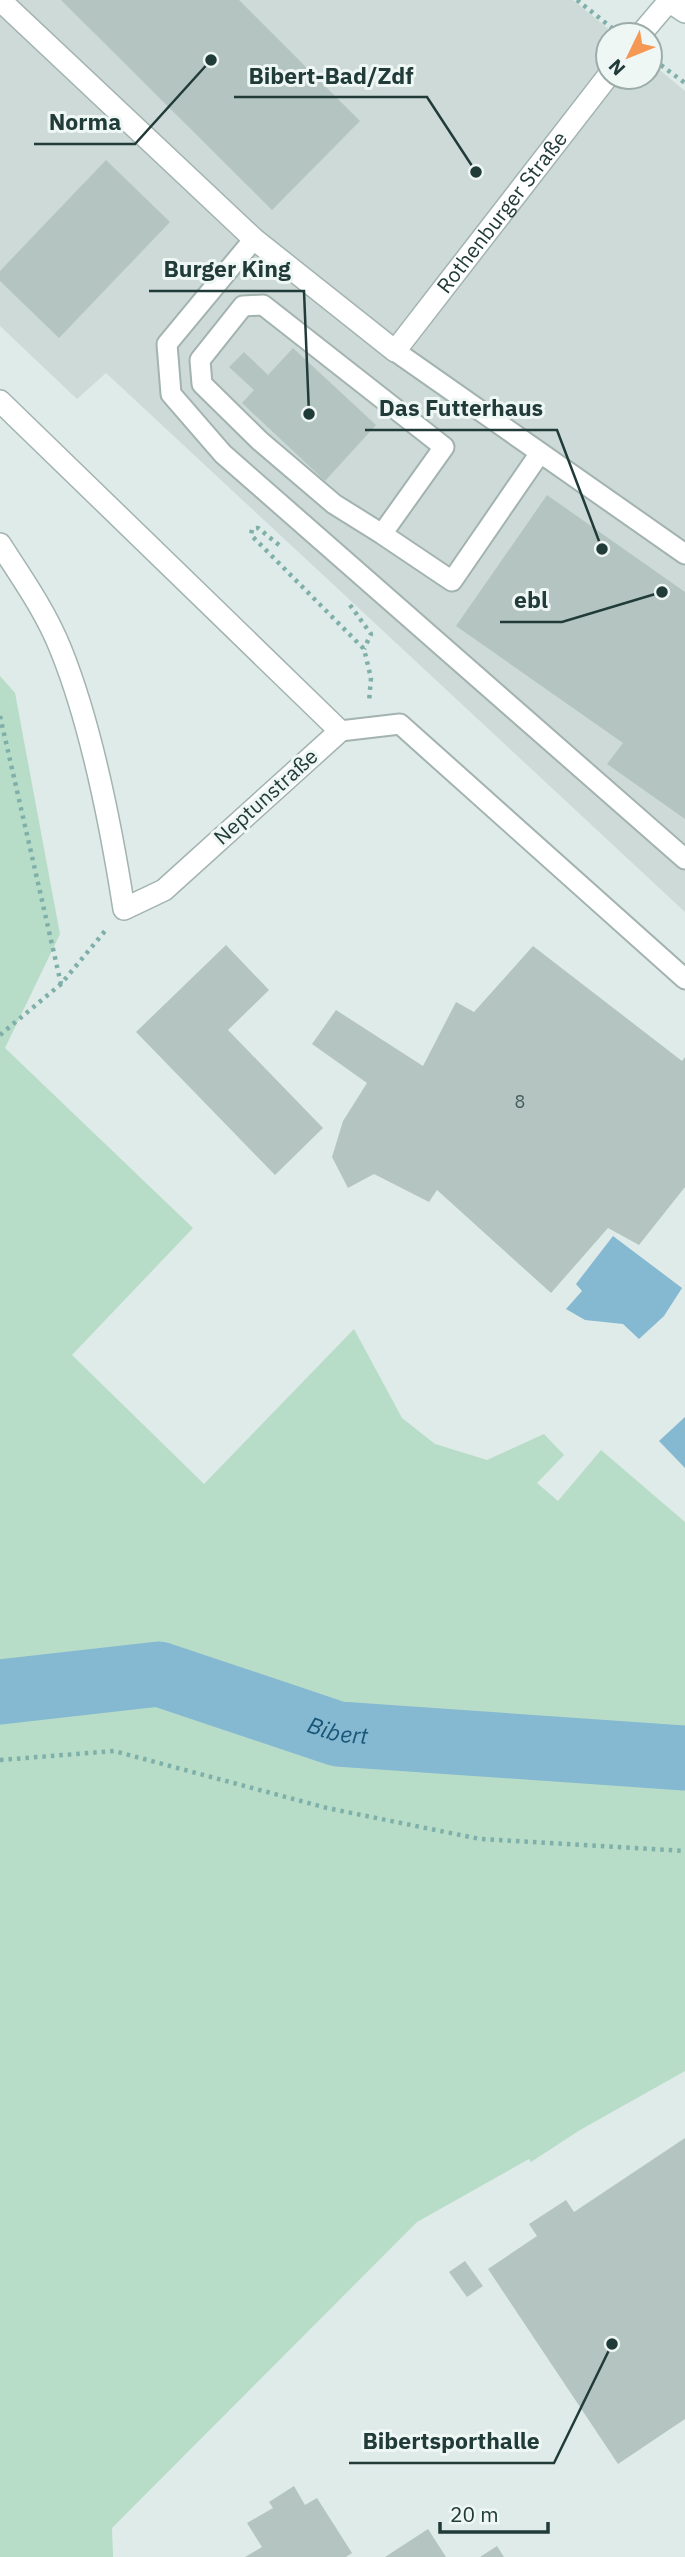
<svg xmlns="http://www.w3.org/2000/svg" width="685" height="2557" font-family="'IBM Plex Sans',sans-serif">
  <rect width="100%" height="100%" fill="#dfebe8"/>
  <polygon fill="#cddad7" points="0,0 573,0 616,35 608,35 608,77 650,77 650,62 685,91 685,912 106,373 77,399 0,326"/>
  <polygon fill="#b7dcc8" points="0,676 15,693 60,934 5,1048 193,1228 72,1355 204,1484 354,1329 402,1418 435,1444 487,1460 544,1434 564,1455 537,1483 558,1501 601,1450 685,1522 685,2071 580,2130 531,2162 529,2159 417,2222 112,2528 113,2557 0,2557"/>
  <g fill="#85b8d1">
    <polygon points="613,1236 682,1288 664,1316 639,1339 623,1324 585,1320 566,1309 582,1291 576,1284"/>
    <polygon points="685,1417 685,1468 659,1441"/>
  </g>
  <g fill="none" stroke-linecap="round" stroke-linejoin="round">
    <path stroke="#85b8d1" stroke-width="65" id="s1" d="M0,1692L159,1674L338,1734L685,1758"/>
  </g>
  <g fill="#b4c5c1">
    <polygon points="61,0 239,0 360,121 272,210"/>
    <polygon points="106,160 170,222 59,338 0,281 0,271"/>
    <polygon points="293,348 376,425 325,481 242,403 254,390 229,367 244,352 268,375"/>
    <polygon points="547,495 685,592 685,819 607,764 623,743 456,626"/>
    <polygon points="226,945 269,990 228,1030 323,1128 275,1175 136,1032"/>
    <polygon points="533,946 682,1061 685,1057 685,1187 639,1245 608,1228 551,1293 437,1190 429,1202 374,1174 348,1188 332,1157 343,1121 367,1083 312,1044 336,1010 423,1066 456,1002 474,1012"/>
    <polygon points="685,2138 685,2419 618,2464 488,2269 537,2236 529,2224 566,2200 574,2212"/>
    <polygon points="465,2261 483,2286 467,2297 449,2272"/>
    <polygon points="294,2486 305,2505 317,2498 352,2553 346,2557 245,2557 262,2547 247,2523 273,2508 269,2502"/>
    <polygon points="428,2529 446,2557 385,2557"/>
    <polygon points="497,2546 504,2557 480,2557"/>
  </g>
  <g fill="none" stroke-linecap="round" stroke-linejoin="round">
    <defs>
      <g id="service">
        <polyline points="254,239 167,344 171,394 223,454 685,859"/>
        <polyline points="395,351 685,554"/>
        <polyline points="382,534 334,504 260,441 202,384 200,360 243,306 263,305 444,447 382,534 452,581 540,453"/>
        <polyline points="340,731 400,724 685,979"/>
      </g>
      <g id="minor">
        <path id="s2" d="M0,0L254,239L395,351L608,76"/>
        <polyline points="640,35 669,1"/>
        <path d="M0,401L340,731L164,890L124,909C111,826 92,727 61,650C46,612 22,578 0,544"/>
      </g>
      <polyline id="secondary" points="667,0 685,12"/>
    </defs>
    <use href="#service" stroke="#a2b3b0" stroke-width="23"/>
    <use href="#minor" stroke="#a2b3b0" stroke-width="24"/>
    <use href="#secondary" stroke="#9eb6b2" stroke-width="24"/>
    <g stroke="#7fafa9" stroke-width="4.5" stroke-dasharray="3.5 5" stroke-linecap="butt">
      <polyline points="577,0 612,28"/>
      <polyline points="654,60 685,83"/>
      <polyline points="279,545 258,528 252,529 251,535 364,649 371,678 369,702"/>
      <polyline points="350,605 371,634 364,649"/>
      <polyline points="0,716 61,984"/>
      <polyline points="0,1035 61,984 105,931"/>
      <polyline points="0,1760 114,1751 327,1808 480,1839 685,1851"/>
    </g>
    <use href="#service" stroke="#fff" stroke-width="19"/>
    <use href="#minor" stroke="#fff" stroke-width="21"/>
    <use href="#secondary" stroke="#fff" stroke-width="21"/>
  </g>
  <g text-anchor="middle" stroke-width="6" stroke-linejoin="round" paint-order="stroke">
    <g font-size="18" fill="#455e5a">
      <text x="520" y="1108">8</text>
    </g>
    <g font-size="21" fill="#203b38" stroke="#eff7f5">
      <text dy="7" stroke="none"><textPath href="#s2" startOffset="704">Rothenburger Straße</textPath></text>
      <text transform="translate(266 797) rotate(-42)" y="7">Neptunstraße</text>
    </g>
    <g font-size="23" font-style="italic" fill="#195677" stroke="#eff7f5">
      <text dy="8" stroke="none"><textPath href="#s1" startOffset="348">Bibert</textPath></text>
    </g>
  </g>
  <path fill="none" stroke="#203b38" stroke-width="2.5" d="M476 172L427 97H234M211 60L135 144H34M309 414L304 291H149M602 549L557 430H365M662 592L562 622H500M612 2344L554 2463H349"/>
  <g fill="#203b38" stroke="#eff7f5" stroke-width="2.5">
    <circle cx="476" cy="172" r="7"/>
    <circle cx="211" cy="60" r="7"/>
    <circle cx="309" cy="414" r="7"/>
    <circle cx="602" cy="549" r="7"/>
    <circle cx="662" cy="592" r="7"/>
    <circle cx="612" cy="2344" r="7"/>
  </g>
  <g font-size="23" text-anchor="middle" font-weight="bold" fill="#203b38" stroke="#eff7f5" stroke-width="6" stroke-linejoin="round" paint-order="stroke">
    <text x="331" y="84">Bibert-Bad/Zdf</text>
    <text x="85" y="130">Norma</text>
    <text x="227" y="277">Burger King</text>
    <text x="461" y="416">Das Futterhaus</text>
    <text x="531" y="608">ebl</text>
    <text x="451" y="2449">Bibertsporthalle</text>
  </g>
  <g transform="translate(629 56) rotate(227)"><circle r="33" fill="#eff7f5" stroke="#9caca9" stroke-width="2"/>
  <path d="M0-5L12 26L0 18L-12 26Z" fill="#f49853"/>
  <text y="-10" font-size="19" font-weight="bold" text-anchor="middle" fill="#203b38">N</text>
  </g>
  <path d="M440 2522v10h108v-10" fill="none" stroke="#203b38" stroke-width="3.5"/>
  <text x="450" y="2522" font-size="21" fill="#203b38" stroke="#eff7f5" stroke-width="5" paint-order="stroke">20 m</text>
</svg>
